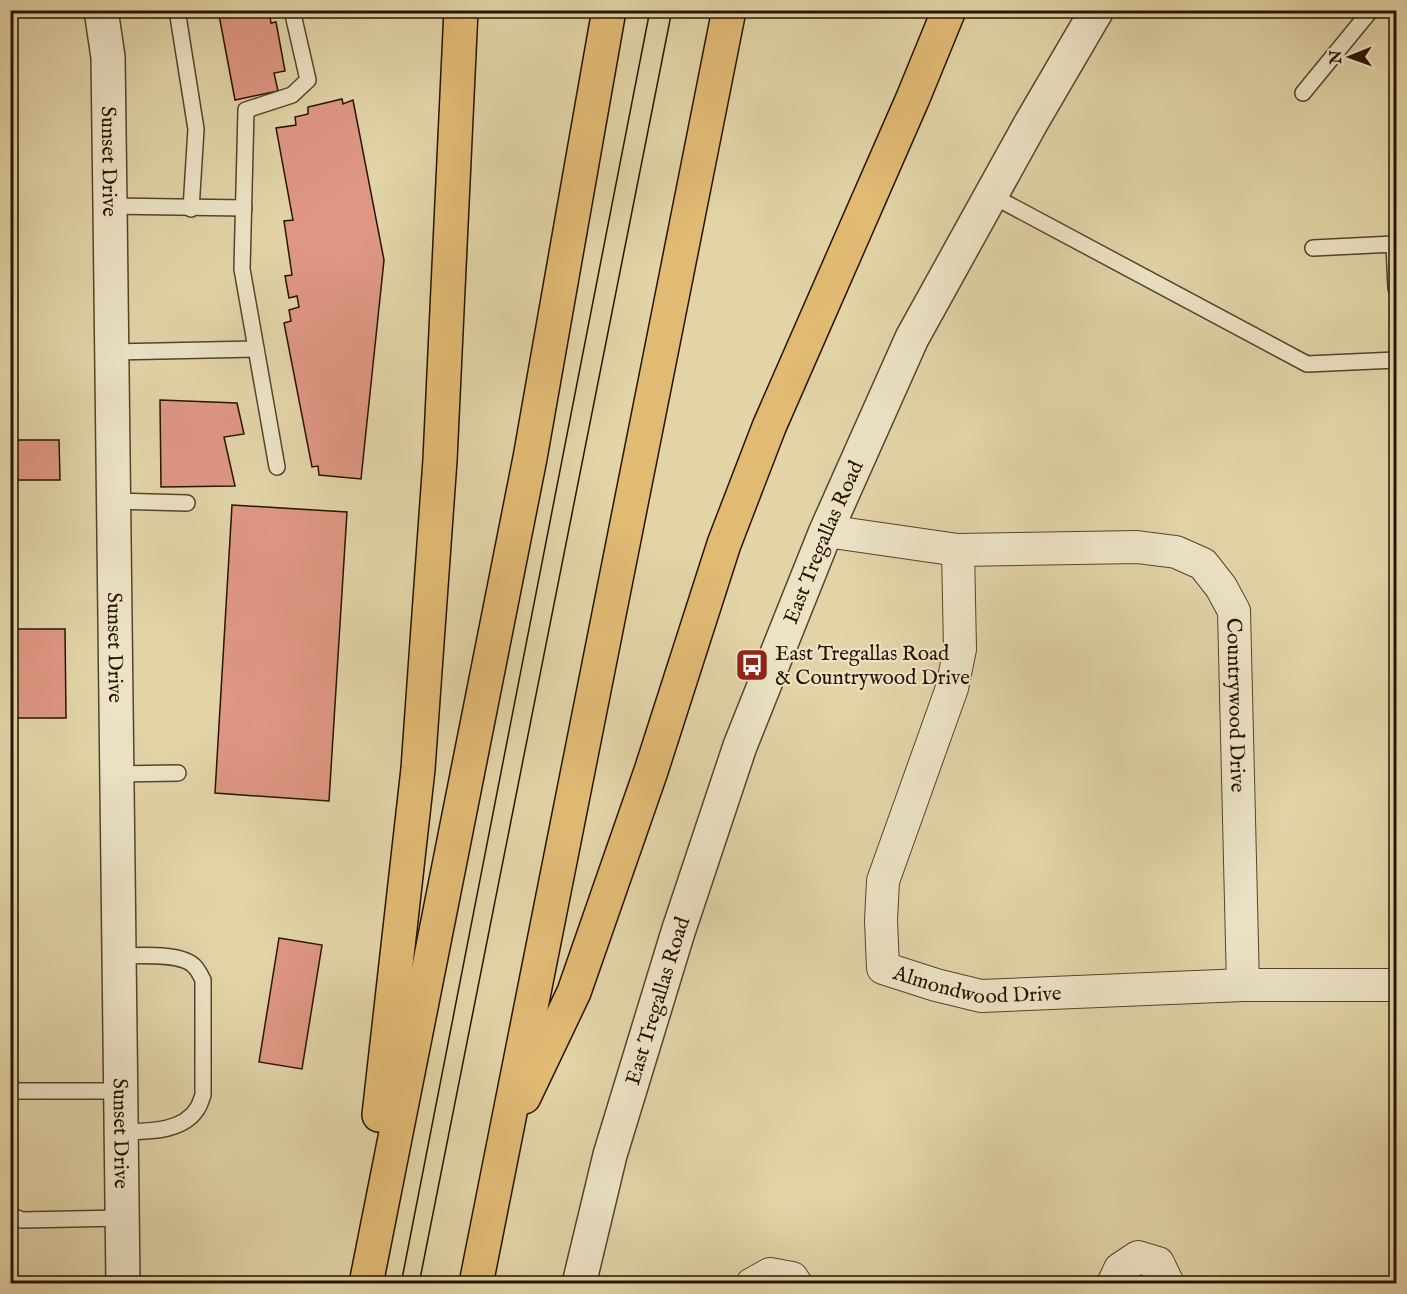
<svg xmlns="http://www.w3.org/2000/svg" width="1407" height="1294" font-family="'IM FELL English',serif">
  <rect width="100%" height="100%" fill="#e2d4a7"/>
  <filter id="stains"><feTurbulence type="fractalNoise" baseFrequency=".00333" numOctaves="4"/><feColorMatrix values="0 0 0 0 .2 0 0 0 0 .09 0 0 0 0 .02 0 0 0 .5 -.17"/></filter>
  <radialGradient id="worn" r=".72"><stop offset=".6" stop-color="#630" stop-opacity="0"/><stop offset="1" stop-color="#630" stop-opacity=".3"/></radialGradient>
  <g fill="#df9784" stroke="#281400" stroke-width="1.5">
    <polygon points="239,10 269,10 271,23 276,22 285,71 274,73 278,91 235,100 219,15"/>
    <polygon points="342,99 343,104 353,100 384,260 361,479 319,475 318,466 312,467 284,323 291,321 289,310 299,307 297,296 289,298 285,276 292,275 284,221 293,220 276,128 296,125 295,117 308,114 308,107"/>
    <polygon points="160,400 237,403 244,434 224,437 235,486 161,487"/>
    <polygon points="10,440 59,440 60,480 14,480 14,469 10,469"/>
    <polygon points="232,505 347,512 329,801 215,793"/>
    <polygon points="10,629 65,629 66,718 10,718"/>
    <polygon points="279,938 322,945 302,1069 259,1062"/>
  </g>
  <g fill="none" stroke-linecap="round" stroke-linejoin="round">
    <defs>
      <g id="service">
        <polyline points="177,10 196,129 191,209"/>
        <polyline points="1303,93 1371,10"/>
        <polyline points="991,195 1307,364 1396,360"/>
        <polyline points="110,206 244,208"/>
        <polyline points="1313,248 1394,244 1396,288"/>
        <polyline points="112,352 256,349"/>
        <polyline points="277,467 242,269 246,110 292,95 308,80 292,10"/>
        <polyline points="113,501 187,503"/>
        <polyline points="117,774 178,773"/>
        <path d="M119,956C137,956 183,952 195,967C198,970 201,976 203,980V1095C201,1100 200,1105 197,1109C182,1133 145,1131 121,1132"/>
        <polyline points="10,1091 120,1091"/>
        <polyline points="10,1215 22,1220 122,1218"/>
      </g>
      <g id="minor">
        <path id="s1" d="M826,531L958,550L1137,547L1176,552L1203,564L1221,587L1234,611L1243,985"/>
        <path id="s2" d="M958,550L960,649L952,688L883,881L881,920L883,968L936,985L981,996L1243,985H1396"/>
        <polyline points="752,1284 770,1274 792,1278 796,1284"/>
        <polyline points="1113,1284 1120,1269 1138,1257 1158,1263 1168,1284"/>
      </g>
      <g id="tertiary">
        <path id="s3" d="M101,10L108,57L110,206L123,1284"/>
        <path id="s4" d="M579,1284L610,1155L678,932L740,746L826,531L912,338L1031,123L1097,10"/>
      </g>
      <g id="motorway">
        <polyline points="524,1097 574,992 651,771 724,544 769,427 913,98 949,10"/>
        <polyline points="379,1115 418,769 440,460 461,10"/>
        <polyline points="366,1284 530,458 609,10"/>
        <polyline points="476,1284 729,10"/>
      </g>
    </defs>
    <use href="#service" stroke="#56442a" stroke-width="18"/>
    <use href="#minor" stroke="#56442a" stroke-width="34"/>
    <use href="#tertiary" stroke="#56442a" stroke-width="36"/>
    <use href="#motorway" stroke="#281400" stroke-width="36"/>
    <use href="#service" stroke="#ece3c6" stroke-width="15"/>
    <use href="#minor" stroke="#ece3c6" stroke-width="32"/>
    <use href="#tertiary" stroke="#ece3c6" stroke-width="33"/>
    <use href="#motorway" stroke="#e1ba74" stroke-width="33"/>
    <g stroke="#281400" stroke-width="1.5">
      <polyline points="401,1284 650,10"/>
      <polyline points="419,1284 672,10"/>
    </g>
  </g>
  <defs>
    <symbol id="bus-square" viewBox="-11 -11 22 22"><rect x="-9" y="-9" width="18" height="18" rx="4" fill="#8f2418" stroke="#ece3c6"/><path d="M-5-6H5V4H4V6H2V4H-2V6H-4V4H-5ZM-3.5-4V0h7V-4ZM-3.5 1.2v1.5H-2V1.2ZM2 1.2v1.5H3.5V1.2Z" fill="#fff"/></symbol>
  </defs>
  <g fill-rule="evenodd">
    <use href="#bus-square" x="733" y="646" width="38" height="38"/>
  </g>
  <g text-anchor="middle" stroke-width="4.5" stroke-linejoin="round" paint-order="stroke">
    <g font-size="21" fill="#281400" stroke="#ece3c6">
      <text dy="7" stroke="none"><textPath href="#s3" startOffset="152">Sunset Drive</textPath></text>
      <text dy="7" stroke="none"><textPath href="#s4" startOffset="782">East Tregallas Road</textPath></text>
      <text dy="7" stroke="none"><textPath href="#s3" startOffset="638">Sunset Drive</textPath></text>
      <text dy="7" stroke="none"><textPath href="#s1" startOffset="532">Countrywood Drive</textPath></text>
      <text dy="7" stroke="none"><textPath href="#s2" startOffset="528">Almondwood Drive</textPath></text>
      <text dy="7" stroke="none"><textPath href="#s4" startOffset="294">East Tregallas Road</textPath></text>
      <text dy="7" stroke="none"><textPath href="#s3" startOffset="1124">Sunset Drive</textPath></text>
    </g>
    <g font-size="21" fill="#281400" stroke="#ece3c6" text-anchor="start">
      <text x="775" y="660">East Tregallas Road<tspan x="775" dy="24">&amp; Countrywood Drive</tspan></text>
    </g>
  </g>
  <rect width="1407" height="1294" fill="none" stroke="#e2d4a7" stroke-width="36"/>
  <rect x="12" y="12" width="1383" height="1270" fill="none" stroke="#281400" stroke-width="3"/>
  <rect x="18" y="18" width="1371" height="1258" fill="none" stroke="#281400" stroke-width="1.5"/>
  <g transform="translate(1350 57) rotate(269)" stroke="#ece3c6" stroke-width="4.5" paint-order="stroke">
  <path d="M0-4.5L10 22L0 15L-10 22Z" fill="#281400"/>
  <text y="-9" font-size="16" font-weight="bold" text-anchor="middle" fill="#281400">N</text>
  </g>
  <rect width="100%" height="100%" filter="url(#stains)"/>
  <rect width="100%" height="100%" fill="url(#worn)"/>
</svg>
